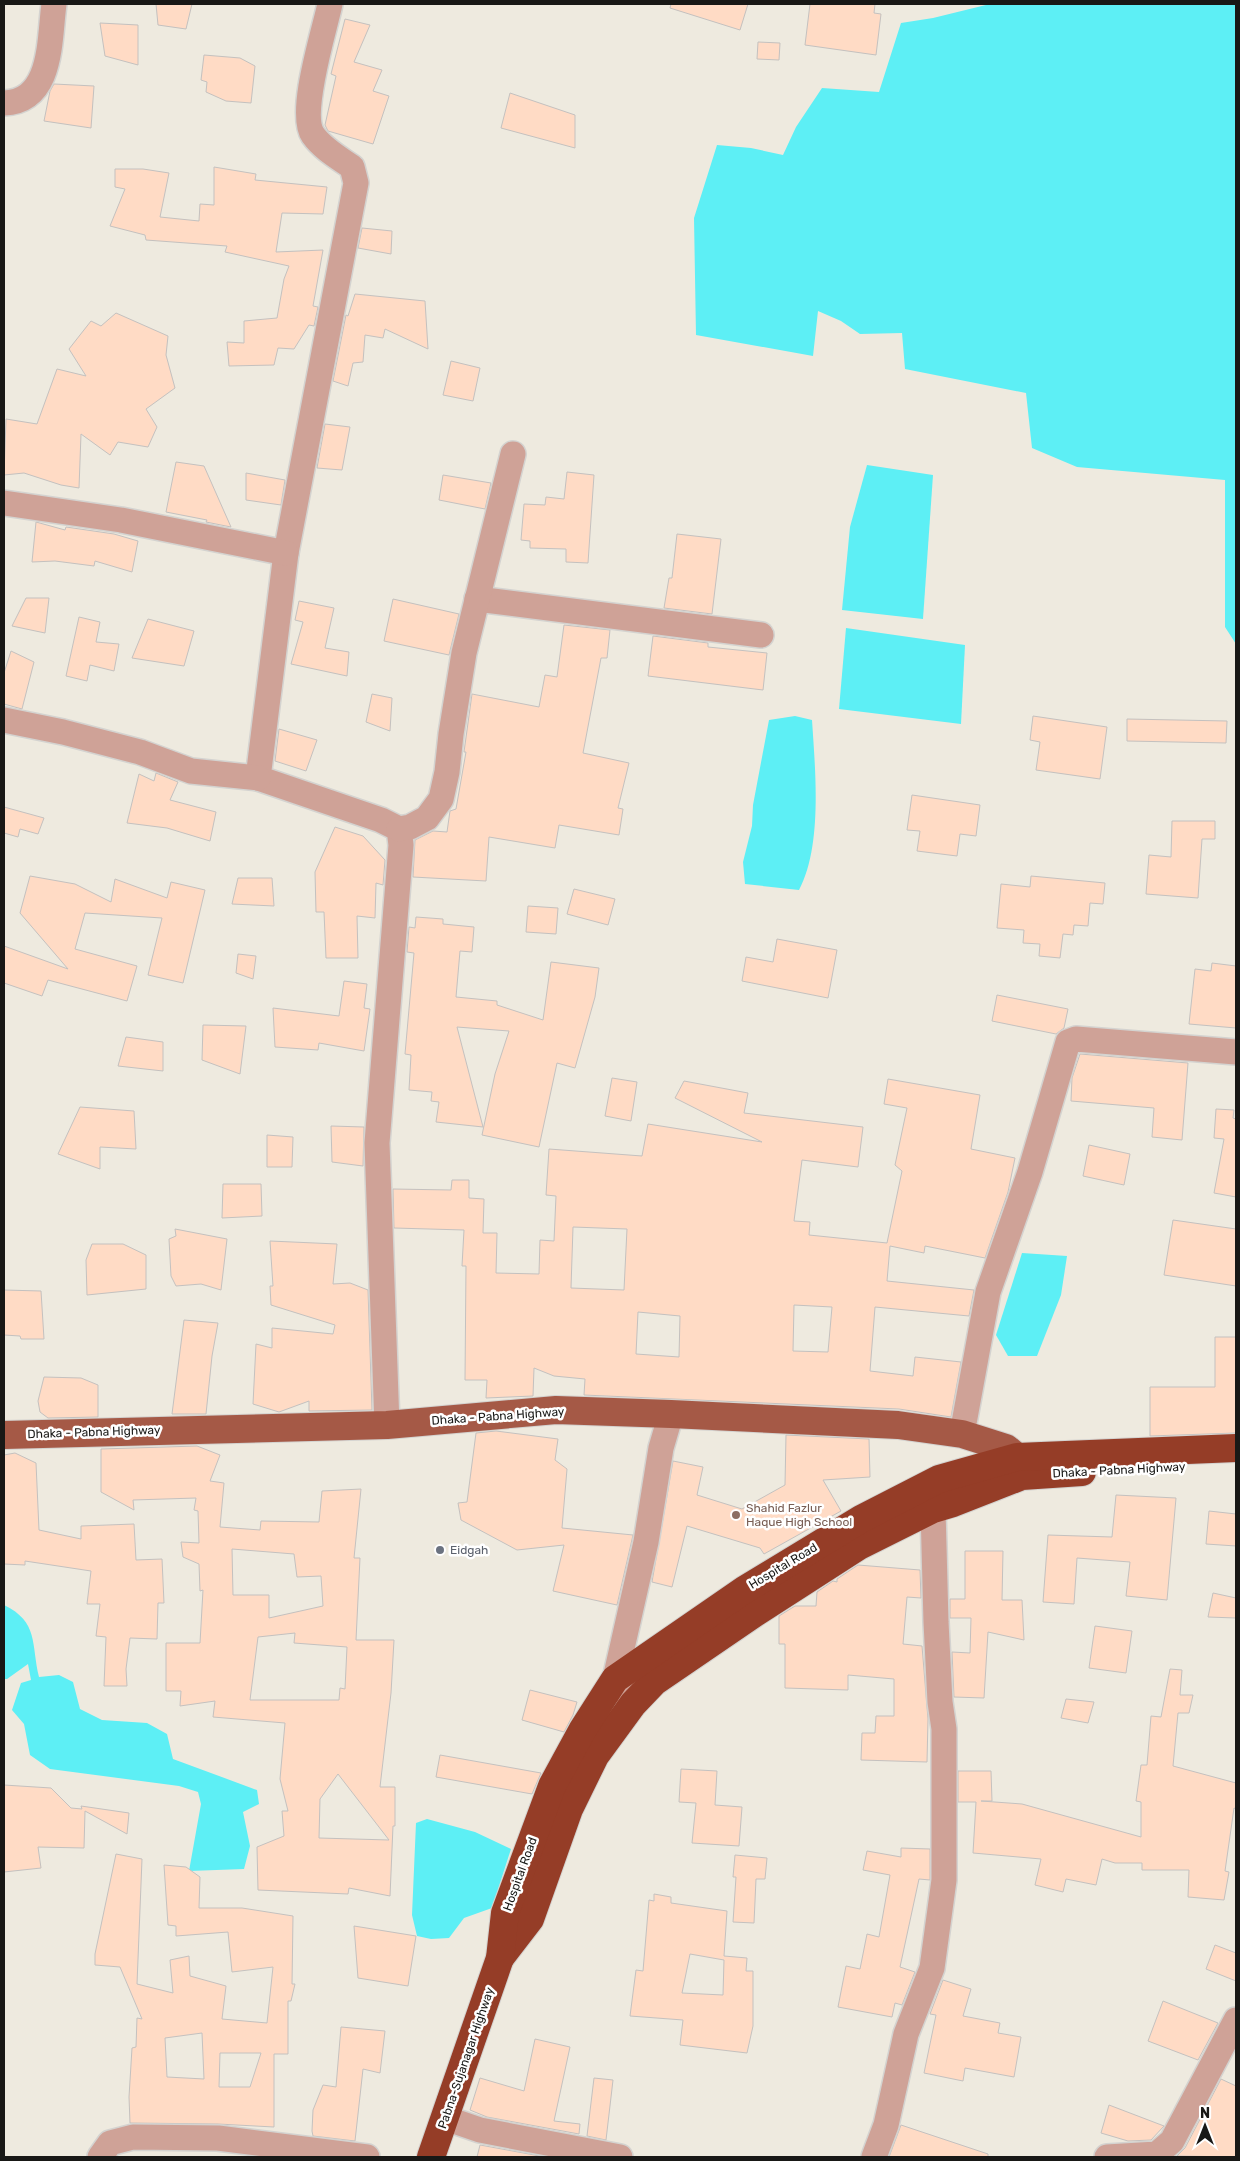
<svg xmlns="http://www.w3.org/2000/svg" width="1240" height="2161" font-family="Rubik,sans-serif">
  <rect width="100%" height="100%" fill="#f8f7f3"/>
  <rect fill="#eeeadf" x="4" y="4" width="1232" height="2153"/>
  <g fill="#5deff5">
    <polygon points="990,4 1236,4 1236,644 1225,627 1225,480 1077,467 1032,448 1026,393 905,369 902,333 860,334 841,321 818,311 813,356 696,335 694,218 717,145 751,148 783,155 796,127 822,88 879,92 901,23 933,18"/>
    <polygon points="867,465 933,475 923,619 842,610 850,527"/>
    <polygon points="846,628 965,645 961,724 839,709"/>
    <path d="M795,716L812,720L813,735C816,780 821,849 799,890L745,884L743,862L752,826L753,805L769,720Z"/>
    <polygon points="1022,1253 1067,1256 1061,1295 1037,1356 1008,1356 996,1335"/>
    <path d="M4,1605C39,1622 31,1644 39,1677L59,1675L73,1682L80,1709L102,1720L147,1723L167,1734L173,1759L257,1790L259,1804L243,1812L250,1846L244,1869L189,1871L201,1804L198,1792L179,1786L50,1769L30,1755L24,1724L12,1710L21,1683L31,1680L28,1664L7,1679H4Z"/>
    <polygon points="427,1819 475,1832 511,1849 492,1908 464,1918 449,1938 431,1939 417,1936 412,1915 416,1823"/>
  </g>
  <g fill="#ffdbc5" stroke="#c4c1bf" fill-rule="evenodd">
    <polygon points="156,4 192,4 186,29 158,25"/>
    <polygon points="671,4 748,4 740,30 670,8"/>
    <polygon points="810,4 875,4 874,13 881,14 876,55 805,45"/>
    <polygon points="345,19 370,25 354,62 382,70 373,91 389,96 373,144 328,131 325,125 336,76 331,74"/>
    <polygon points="100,23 138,25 138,65 105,56"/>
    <polygon points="758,42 780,43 779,60 757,59"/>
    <polygon points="204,55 240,58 255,66 251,103 226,101 206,92 207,82 201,80"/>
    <polygon points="54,84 94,86 91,128 44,121 50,91"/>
    <polygon points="510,93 575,115 575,148 501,128"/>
    <polygon points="214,167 256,174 255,180 327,187 323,214 282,213 276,252 323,250 313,306 318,307 314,326 309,325 294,349 278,348 274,365 229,366 227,342 244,343 244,321 277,318 284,279 289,266 225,252 227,246 146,240 145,235 110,226 125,189 115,187 115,169 143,169 169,173 160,217 199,221 200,204 214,205"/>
    <polygon points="362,228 392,231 391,254 358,248"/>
    <polygon points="355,294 425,301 428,349 385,329 383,338 365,335 363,362 353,363 348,386 333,381 346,315 348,316"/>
    <polygon points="116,313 168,336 166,355 175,388 146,409 157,427 148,447 118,442 110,455 81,434 79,488 61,485 24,473 4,475 6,419 37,424 57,369 86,376 69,349 91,321 101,326"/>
    <polygon points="451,361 480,368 473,401 443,395"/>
    <polygon points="325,424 350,427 342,470 317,468"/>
    <polygon points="176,462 204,466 231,527 206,522 207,520 166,512"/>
    <polygon points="567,472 594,475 588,563 566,562 566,549 530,548 530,541 521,540 524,504 545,505 546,497 564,499"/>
    <polygon points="246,473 285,480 281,505 246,500"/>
    <polygon points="443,475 491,483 485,509 439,500"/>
    <polygon points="36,522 65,530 66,527 114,534 138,541 132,572 95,561 94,566 55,561 32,562"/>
    <polygon points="677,534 721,539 712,614 664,608 669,578 672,578"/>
    <polygon points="26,598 49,598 45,633 12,626"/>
    <polygon points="393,599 459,614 449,655 384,641"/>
    <polygon points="299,601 334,608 325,648 349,652 347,676 291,664 303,622 295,620"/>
    <polygon points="79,617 100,622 96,642 119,644 114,671 90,665 87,681 66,676"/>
    <polygon points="148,619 194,631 184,666 132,658"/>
    <polygon points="564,625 610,630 607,658 601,658 583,753 629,763 618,808 623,809 619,835 559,825 555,848 489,837 486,881 413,877 415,840 433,831 447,832 450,811 456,809 466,752 464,752 472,694 539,707 545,675 557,677"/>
    <polygon points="653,636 708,643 708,647 767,653 763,690 648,676"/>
    <polygon points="11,651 34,662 22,709 4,704 4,673"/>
    <polygon points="372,694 392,698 390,731 366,722"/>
    <polygon points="1033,716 1107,727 1100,779 1036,770 1040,742 1030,740"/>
    <polygon points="1127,719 1227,721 1226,743 1127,741"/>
    <polygon points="279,729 317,740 306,771 275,761"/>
    <polygon points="156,773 178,782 170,800 216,812 210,841 167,828 127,823 139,774 154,781"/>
    <polygon points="912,795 980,805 976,836 960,834 957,856 917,851 920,831 907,830"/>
    <polygon points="4,807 44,818 38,834 20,829 18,837 4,833"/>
    <polygon points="1172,821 1215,821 1215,839 1202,839 1198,898 1146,894 1149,855 1171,857"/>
    <polygon points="335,827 363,836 385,860 383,885 376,883 375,918 357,916 358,958 326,958 324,912 316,912 315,872"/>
    <polygon points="30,876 75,884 111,902 115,879 167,898 171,882 205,890 183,983 148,975 162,918 85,913 75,949 137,966 127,1001 48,980 42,996 4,983 4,946 68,969 20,913"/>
    <polygon points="1031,876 1105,883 1103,904 1090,903 1088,926 1074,925 1073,935 1063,934 1060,958 1039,956 1040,944 1023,943 1024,930 997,928 1001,884 1030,887"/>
    <polygon points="238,878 272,878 274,906 232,904"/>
    <polygon points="574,889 615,899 608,925 567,914"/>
    <polygon points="528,906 558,908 556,934 526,932"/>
    <polygon points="416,917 443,919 443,924 474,927 472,952 460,951 456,997 497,1001 497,1005 543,1020 551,962 599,968 595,997 575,1068 557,1063 539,1147 482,1135 495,1074 509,1031 457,1027 483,1127 436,1122 439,1102 431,1101 432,1092 409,1090 411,1055 405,1054 414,953 407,952 409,927 415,928"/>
    <polygon points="777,939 837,950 828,998 742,981 746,957 773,962"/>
    <polygon points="238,954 256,956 253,979 236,973"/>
    <polygon points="1212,963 1236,966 1236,1028 1189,1024 1195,969 1211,971"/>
    <polygon points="344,981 367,984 364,1008 370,1009 364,1051 319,1043 318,1050 275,1047 273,1008 339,1016"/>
    <polygon points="997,995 1068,1009 1064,1028 1056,1034 992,1021"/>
    <polygon points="203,1025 246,1026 240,1074 202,1060"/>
    <polygon points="126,1037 163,1042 163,1071 118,1066"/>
    <polygon points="1080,1054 1188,1063 1182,1140 1152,1137 1154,1108 1071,1101 1072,1078"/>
    <polygon points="612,1078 637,1082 631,1121 605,1116"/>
    <path d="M888,1079L980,1095L971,1149L1015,1158L1008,1192L985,1258L925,1246L924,1253L890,1246L887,1281L974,1290L969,1316L875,1307L870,1371L913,1376L915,1357L961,1362L951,1417L899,1409L584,1395L585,1379L554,1376L534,1368L533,1396L486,1398L487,1380H465L466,1266H462L464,1230L394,1228L393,1189L451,1190L452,1180H469V1198L484,1199L483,1233H497L496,1273L539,1274L540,1240L554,1241L556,1196L546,1195L549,1149L642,1156L648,1124L762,1142L675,1098L684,1081L748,1093L744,1113L863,1127L858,1167L802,1160L794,1221L810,1222L809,1235L887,1243L902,1171L895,1165L907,1108L884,1104ZM573,1227L627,1229L624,1290L571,1288ZM794,1305L832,1307L828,1352L793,1351ZM638,1312L680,1316L679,1357L636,1354Z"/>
    <polygon points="80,1107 134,1111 136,1149 100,1147 100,1169 58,1154"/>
    <polygon points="1216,1109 1234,1110 1233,1118 1236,1119 1236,1197 1214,1193 1224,1139 1214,1138"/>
    <polygon points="331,1126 364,1127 363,1166 332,1162"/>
    <polygon points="267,1135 293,1137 292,1167 267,1167"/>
    <polygon points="1089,1145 1130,1154 1124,1185 1083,1176"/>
    <polygon points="223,1184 261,1184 262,1216 222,1218"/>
    <polygon points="1173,1220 1236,1229 1236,1286 1164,1275"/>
    <polygon points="175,1229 227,1239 221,1290 201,1284 176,1286 171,1276 169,1239 176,1236"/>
    <polygon points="270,1241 337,1244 333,1284 350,1283 368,1290 372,1410 309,1411 309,1401 279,1412 253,1404 256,1344 272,1348 272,1328 333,1334 335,1325 271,1305 270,1286 273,1286"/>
    <polygon points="92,1244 123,1244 146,1255 146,1289 87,1295 86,1260"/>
    <polygon points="4,1290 41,1291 44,1339 21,1339 20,1336 4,1335"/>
    <polygon points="184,1320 218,1323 212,1356 206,1414 172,1414"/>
    <polygon points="1215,1337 1236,1337 1236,1433 1150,1436 1150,1387 1215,1387"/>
    <polygon points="44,1377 81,1378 98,1385 98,1417 48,1418 40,1412 38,1401"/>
    <polygon points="496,1431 558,1439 555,1460 567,1469 562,1528 633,1535 617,1605 553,1591 564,1545 517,1550 461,1520 458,1503 467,1502 476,1433"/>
    <polygon points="786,1435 869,1439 870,1477 823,1480 841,1511 764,1554 760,1548 687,1526 672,1587 652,1582 673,1461 703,1467 697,1495 742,1509 785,1485"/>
    <path d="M197,1446L220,1455L210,1481L224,1483L220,1527L260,1530L261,1521L319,1522L322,1491L361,1489L354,1558H360L356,1640H394L391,1693L380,1787H395V1826H393L390,1896L349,1888L348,1894L258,1890L257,1847L284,1836L282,1811H288L280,1779L285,1723L213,1717L215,1701L180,1706L181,1691H166V1643H200L203,1590L200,1591L199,1564L183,1557L181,1542L199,1543L198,1511L194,1510L196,1498L133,1500L134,1510L101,1492V1449ZM232,1549L294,1554L297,1577L321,1576L323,1606L269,1618V1595H233ZM295,1633L294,1643L347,1647L345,1689L340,1688L339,1700H250L258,1637ZM338,1774L389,1840L319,1838L320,1799Z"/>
    <polygon points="15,1453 36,1463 39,1530 81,1539 81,1526 134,1524 136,1560 162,1559 164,1603 158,1603 157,1639 130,1638 126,1669 127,1686 104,1686 106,1637 96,1636 100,1604 87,1604 91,1571 25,1561 25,1565 4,1564 4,1455"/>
    <polygon points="1116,1495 1176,1498 1167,1600 1126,1596 1130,1562 1077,1558 1074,1604 1043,1602 1048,1535 1112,1537"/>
    <polygon points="1209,1511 1236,1514 1236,1546 1206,1544"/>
    <polygon points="965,1551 1003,1551 1002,1600 1022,1600 1024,1640 988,1632 984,1698 954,1697 952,1652 970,1653 971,1618 950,1618 950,1599 965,1599"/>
    <polygon points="858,1565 920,1570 921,1598 907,1597 903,1644 922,1646 928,1719 927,1762 861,1760 862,1733 875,1733 876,1716 894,1716 894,1679 848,1675 848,1690 785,1688 785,1644 779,1644 779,1616 795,1606 816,1606 817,1592 833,1581 837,1582 837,1579"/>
    <polygon points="1213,1593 1236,1598 1236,1618 1208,1617"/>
    <polygon points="1095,1626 1132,1631 1126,1673 1089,1668"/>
    <polygon points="1170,1669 1182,1670 1180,1695 1193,1695 1189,1713 1178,1713 1173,1766 1236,1783 1236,1809 1234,1808 1225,1871 1229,1872 1224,1900 1188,1897 1189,1870 1142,1870 1142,1863 1115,1863 1102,1859 1096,1885 1066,1879 1063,1892 1035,1885 1041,1859 973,1853 976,1802 958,1802 958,1771 991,1771 992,1801 981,1801 1022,1804 1141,1837 1141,1802 1136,1801 1141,1765 1147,1765 1151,1716 1161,1717"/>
    <polygon points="530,1690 577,1702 573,1715 564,1732 522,1720"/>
    <polygon points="1066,1699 1094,1702 1088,1723 1061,1718"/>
    <polygon points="440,1755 541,1773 532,1794 436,1777"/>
    <polygon points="681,1769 717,1771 715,1805 742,1807 739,1846 692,1843 696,1803 679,1802"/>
    <polygon points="4,1785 51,1788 71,1808 82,1809 81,1806 129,1813 127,1834 85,1811 84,1848 38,1847 41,1868 4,1872"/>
    <polygon points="901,1848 930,1849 930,1880 919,1879 900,1967 915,1972 902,2005 895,2003 892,2017 838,2007 846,1966 860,1969 867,1934 879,1937 890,1875 863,1870 867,1851 901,1857"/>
    <path d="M116,1854L142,1859L137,1984L173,1993L170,1960L189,1956L190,1976L226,1986L222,2019L267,2023L273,1967L232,1972L228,1932L176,1936V1926L168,1925L164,1865L186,1867L200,1877L199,1908H242L293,1916L292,1984H295L291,2001H288V2054H274V2127L218,2124L130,2123L129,2097L132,2048L136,2047L137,2018L142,2019L120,1967L95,1965V1954ZM202,2033L204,2079L167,2077L165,2038ZM220,2053H261L250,2087H219Z"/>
    <polygon points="735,1855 767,1858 765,1879 756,1879 754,1923 733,1922 736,1877 733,1877"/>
    <path d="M654,1894L671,1897V1903L727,1911L724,1956L747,1958L746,1971H753V2026L747,2053L680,2045L683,2020L630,2016L636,1970L643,1971L649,1900L654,1901ZM690,1954L724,1960L723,1995L682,1993Z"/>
    <polygon points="354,1926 416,1936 408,1986 358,1978"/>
    <polygon points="1215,1945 1236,1953 1236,1981 1206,1969"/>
    <polygon points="943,1980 971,1989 963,2016 1000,2023 998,2033 1021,2037 1014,2077 965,2068 963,2081 924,2073 936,2015 930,2014"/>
    <polygon points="1163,2001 1218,2023 1198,2060 1148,2041"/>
    <polygon points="341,2027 385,2031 380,2073 363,2069 355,2141 313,2136 312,2131 313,2110 323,2085 336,2087"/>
    <polygon points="535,2039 570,2047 554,2121 580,2124 579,2134 487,2117 470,2110 480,2078 524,2091"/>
    <polygon points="594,2078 613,2080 606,2140 587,2136"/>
    <polygon points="1221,2079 1236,2086 1236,2157 1177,2156 1185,2148"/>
    <polygon points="1109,2105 1164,2126 1151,2140 1128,2141 1101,2133"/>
    <polygon points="901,2125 988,2154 988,2157 889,2157"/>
    <polygon points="480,2145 545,2157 477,2157"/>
  </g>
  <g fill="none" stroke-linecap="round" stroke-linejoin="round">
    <defs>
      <g id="street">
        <path d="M330,4C324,32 298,113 313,135C323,149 339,158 352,167L356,183L286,553L258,778L381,820L399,829L401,845L377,1143L387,1425"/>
        <path d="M4,103C53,101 49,40 54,4"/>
        <polyline points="4,503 121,520 286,553"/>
        <polyline points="477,599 761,635"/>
        <polyline points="4,720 63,732 140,752 191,771 258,778"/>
        <polyline points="399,829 410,827 427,818 441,799 447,772 451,734 464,653 513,454"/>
        <polyline points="962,1434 988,1292 1030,1172 1068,1042 1076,1039 1236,1052"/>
        <polyline points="633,1704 615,1679 646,1542 661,1448 671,1414"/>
        <polyline points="445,2118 480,2130 620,2157"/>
        <polyline points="100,2157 110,2143 133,2137 218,2138 367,2157"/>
        <polyline points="874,2157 886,2125 906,2034 932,1968 944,1880 944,1729 940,1702 936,1622 933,1509"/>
        <polyline points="1107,2157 1157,2154 1172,2141 1236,2020"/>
      </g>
      <polyline id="primary" points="4,1435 387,1425 556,1410 671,1414 898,1425 962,1434 1006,1448 1017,1457 1021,1475"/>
      <g id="highway">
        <polyline points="500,1958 530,1919 569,1809 595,1756 633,1704 654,1682 755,1613 859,1546 933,1509 953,1503 1022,1476 1082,1472"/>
        <polyline points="431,2157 500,1958 505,1913 552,1786 583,1729 615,1679 744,1590 861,1519 939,1479 1017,1457 1236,1448"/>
      </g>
    </defs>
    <use href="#street" stroke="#d4d3d0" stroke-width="28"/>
    <use href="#primary" stroke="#d4d3d0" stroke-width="30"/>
    <use href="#highway" stroke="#d4d3d0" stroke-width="30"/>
    <use href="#street" stroke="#cfa297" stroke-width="25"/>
    <use href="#primary" stroke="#a55946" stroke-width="28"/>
    <use href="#highway" stroke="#953d27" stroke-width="28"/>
  </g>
  <circle fill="#8d6e63" stroke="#fff" stroke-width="2" cx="736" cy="1515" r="5"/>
  <circle fill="#6b7280" stroke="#fff" stroke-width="2" cx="440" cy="1550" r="5"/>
  <g text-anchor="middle" stroke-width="5" stroke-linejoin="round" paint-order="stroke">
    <g font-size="12" fill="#181816" stroke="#fff">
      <text transform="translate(498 1416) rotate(-4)" y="4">Dhaka - Pabna Highway</text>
      <text transform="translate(94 1432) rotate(-2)" y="4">Dhaka - Pabna Highway</text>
      <text transform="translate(1119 1470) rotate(-3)" y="4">Dhaka - Pabna Highway</text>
      <text transform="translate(783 1566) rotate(-31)" y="4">Hospital Road</text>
      <text transform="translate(520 1874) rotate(-70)" y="4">Hospital Road</text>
      <text transform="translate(466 2058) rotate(-71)" y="4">Pabna-Sujanagar Highway</text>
    </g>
    <g font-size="12" fill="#785e54" stroke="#fff" text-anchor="start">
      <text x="746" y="1512">Shahid Fazlur<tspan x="746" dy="14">Haque High School</tspan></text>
    </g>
    <g font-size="12" fill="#5b616d" stroke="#fff" text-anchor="start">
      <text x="450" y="1554">Eidgah</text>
    </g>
  </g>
  <rect width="1240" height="2161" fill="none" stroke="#181816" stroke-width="10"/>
  <g transform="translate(1205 2126)" stroke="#ffffff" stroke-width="4" paint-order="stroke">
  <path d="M0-4L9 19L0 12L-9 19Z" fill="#181816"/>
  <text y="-8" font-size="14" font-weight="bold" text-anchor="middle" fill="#181816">N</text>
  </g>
</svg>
